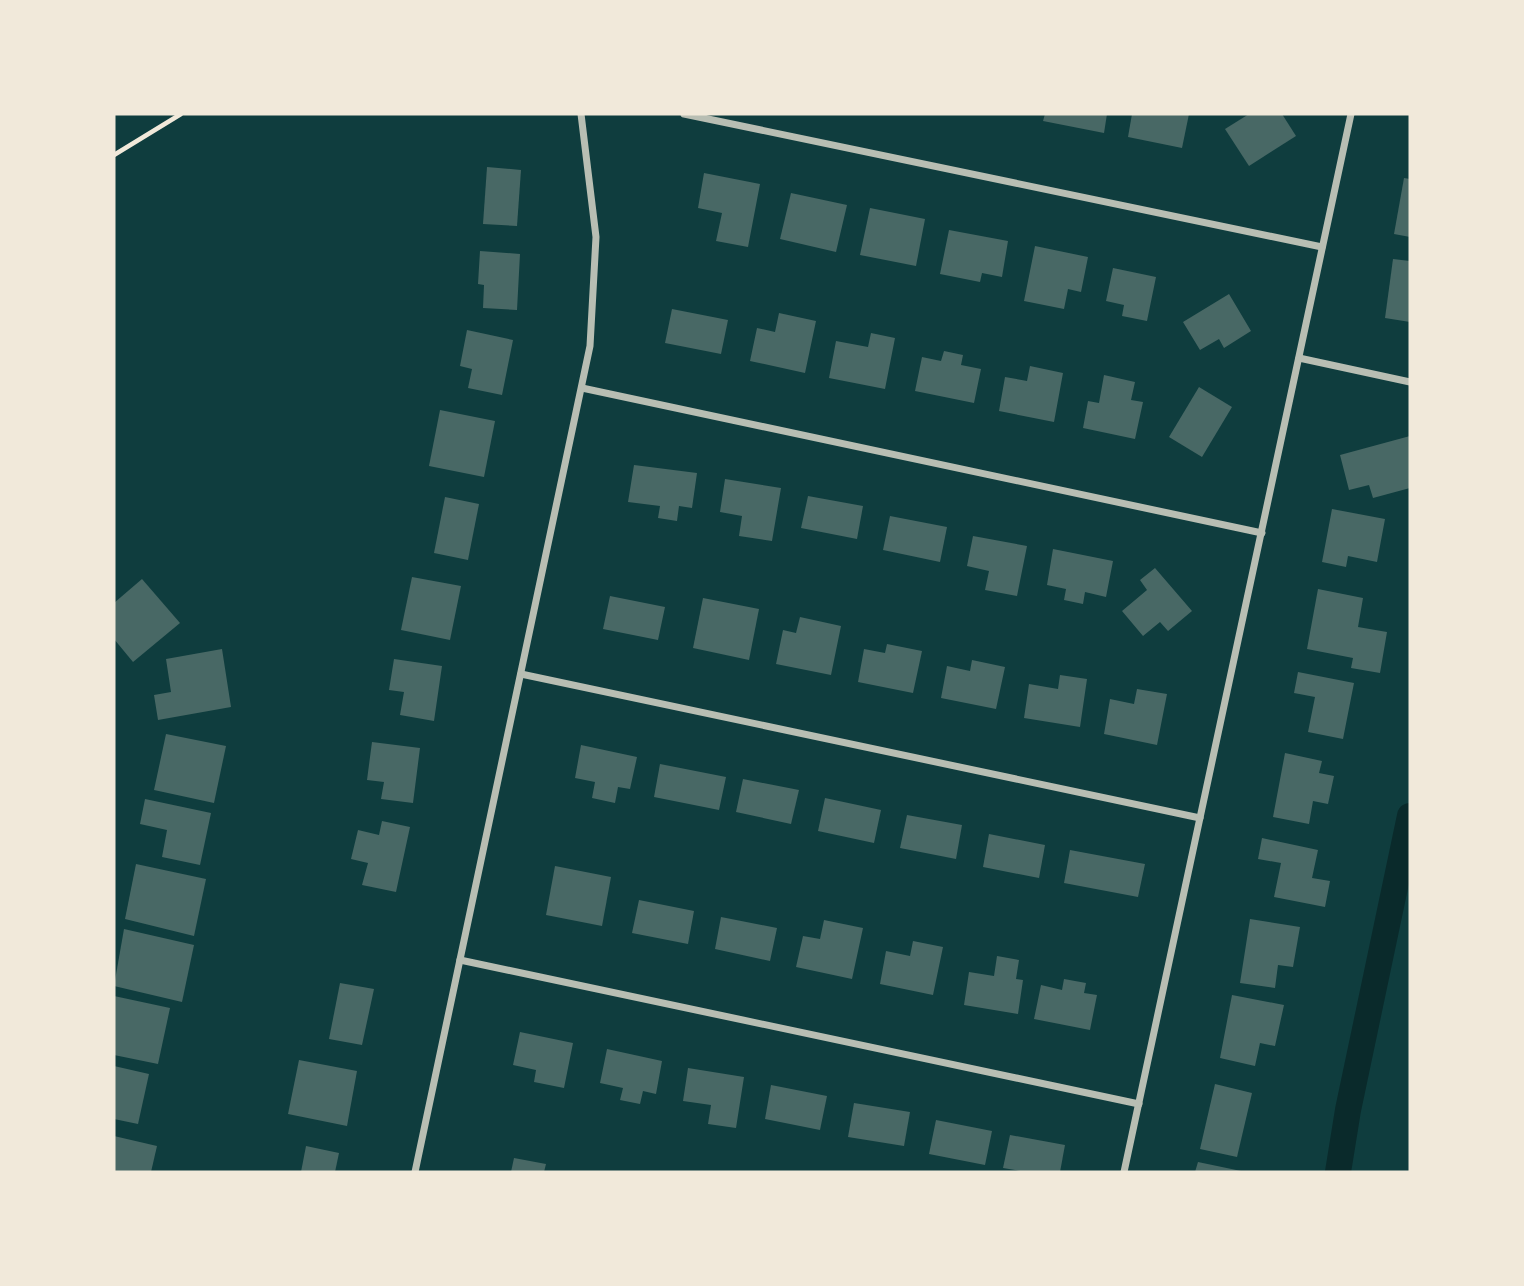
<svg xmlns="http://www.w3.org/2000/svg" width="1524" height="1286" font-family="Inter,sans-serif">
  <rect width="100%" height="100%" fill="#0f3d3e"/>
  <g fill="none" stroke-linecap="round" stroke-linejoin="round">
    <polyline stroke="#0a2a2b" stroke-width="26" points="1338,1172 1348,1110 1410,816"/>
  </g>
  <g fill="#486865">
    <polygon points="1045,114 1107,114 1104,133 1043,121"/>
    <polygon points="1132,114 1189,114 1182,148 1128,137"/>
    <polygon points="1249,114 1282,114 1296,136 1249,166 1225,129"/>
    <polygon points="487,167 521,170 517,226 483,224"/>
    <polygon points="704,173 760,184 748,247 716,241 722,213 698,208"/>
    <polygon points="1404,178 1410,179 1410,237 1394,234"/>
    <polygon points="791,193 847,205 836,252 780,239"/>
    <polygon points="870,208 925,219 916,266 860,255"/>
    <polygon points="949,230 1008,241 1002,277 982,273 980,282 940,274"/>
    <polygon points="1035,246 1088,257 1081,292 1068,289 1064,309 1024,301"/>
    <polygon points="480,251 520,254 517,310 483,308 484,285 478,284"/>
    <polygon points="1393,259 1410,261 1410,322 1385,318"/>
    <polygon points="1113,268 1156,277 1147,321 1122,316 1124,305 1106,301"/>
    <polygon points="1229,294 1251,331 1224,348 1219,339 1200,350 1183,322"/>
    <polygon points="672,309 728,320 721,354 665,343"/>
    <polygon points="779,313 816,321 805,373 750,361 757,328 775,332"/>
    <polygon points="467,330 513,340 502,395 468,388 472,369 460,366"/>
    <polygon points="871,333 895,338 885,389 829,378 836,341 868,347"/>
    <polygon points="944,351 963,355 961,365 981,369 974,403 915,391 922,357 941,361"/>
    <polygon points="1030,366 1063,373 1054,422 999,411 1005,377 1027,381"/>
    <polygon points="1104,375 1135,382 1131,400 1143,402 1135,439 1083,428 1088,401 1099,403"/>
    <polygon points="1199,387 1232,407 1202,457 1169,437"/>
    <polygon points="440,410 495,421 484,477 429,466"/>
    <polygon points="1410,436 1410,488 1373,498 1369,485 1349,490 1340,455"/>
    <polygon points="634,465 697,473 692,508 679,506 677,521 658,518 660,506 628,502"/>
    <polygon points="725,479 781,488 772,541 739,536 742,516 720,512"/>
    <polygon points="808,496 863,506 857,539 801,528"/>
    <polygon points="445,497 479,504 468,560 434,553"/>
    <polygon points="1332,509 1385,519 1377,562 1348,556 1346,567 1322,562"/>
    <polygon points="890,516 947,527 940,562 883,550"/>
    <polygon points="973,536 1027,546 1017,596 985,590 989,571 967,566"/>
    <polygon points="1053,549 1113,561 1106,597 1085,592 1083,604 1064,600 1066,589 1047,585"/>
    <polygon points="1155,568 1192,611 1168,631 1160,622 1143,636 1122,611 1147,590 1140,580"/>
    <polygon points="412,577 461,586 450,640 401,630"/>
    <polygon points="142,579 180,623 133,662 114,639 114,603"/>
    <polygon points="1318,589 1363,598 1358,627 1387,632 1380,673 1351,668 1353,658 1307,649"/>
    <polygon points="610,596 665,607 658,640 603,629"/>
    <polygon points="703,598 759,609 749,660 693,648"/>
    <polygon points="800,617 841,626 831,675 776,664 783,630 796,633"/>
    <polygon points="887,644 922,651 913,693 858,682 864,649 885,653"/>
    <polygon points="222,649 231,707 158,720 154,695 171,692 166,659"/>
    <polygon points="394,659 442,666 434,721 400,715 404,692 389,690"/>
    <polygon points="972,660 1005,667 996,709 941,698 947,666 970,671"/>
    <polygon points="1298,672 1354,683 1343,739 1308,732 1315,697 1294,693"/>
    <polygon points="1060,675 1087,679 1080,727 1024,718 1029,684 1058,689"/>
    <polygon points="1137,689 1167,694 1157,745 1104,734 1110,699 1134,704"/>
    <polygon points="166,734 226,746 214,803 154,790"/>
    <polygon points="372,742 420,748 413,803 381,799 384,782 367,780"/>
    <polygon points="581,745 637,757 630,789 618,787 615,803 592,798 595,782 575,778"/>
    <polygon points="1285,753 1322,761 1319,773 1334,776 1328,804 1313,801 1309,824 1273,817"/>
    <polygon points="660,764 726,777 719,810 654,797"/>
    <polygon points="743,779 799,790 791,824 736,812"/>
    <polygon points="825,798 881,810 874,843 818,831"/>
    <polygon points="145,799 211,813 200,865 162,857 167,830 140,824"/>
    <polygon points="907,815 962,825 956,859 900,848"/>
    <polygon points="382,821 410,827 396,892 362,885 368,863 351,859 358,830 379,835"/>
    <polygon points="989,834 1045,845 1039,878 983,867"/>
    <polygon points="1262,838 1318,850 1312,878 1330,881 1325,907 1274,897 1281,863 1258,859"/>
    <polygon points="1070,850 1145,864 1138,897 1064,883"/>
    <polygon points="136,864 206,879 194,936 125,919"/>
    <polygon points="555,866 611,877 602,926 546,915"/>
    <polygon points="639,900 694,911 688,944 632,933"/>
    <polygon points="721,917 777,928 770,961 715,949"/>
    <polygon points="1250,919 1300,927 1293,967 1278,965 1275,988 1240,983"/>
    <polygon points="824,920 863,928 852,979 796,967 803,936 820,939"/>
    <polygon points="124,929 194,945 182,1002 114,986"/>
    <polygon points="913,941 943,947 933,995 880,984 886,951 910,956"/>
    <polygon points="997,956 1019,960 1016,979 1023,980 1018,1014 964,1005 969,972 994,976"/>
    <polygon points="1064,979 1086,983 1084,993 1097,995 1090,1030 1034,1019 1041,985 1062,990"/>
    <polygon points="340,983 374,989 362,1045 329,1039"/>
    <polygon points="1232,995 1284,1005 1275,1046 1260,1043 1255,1066 1220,1058"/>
    <polygon points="114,996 170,1008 158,1064 114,1055"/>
    <polygon points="520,1032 573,1043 564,1088 534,1082 536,1070 513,1065"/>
    <polygon points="607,1049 662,1061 656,1094 643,1091 640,1104 620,1100 623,1088 600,1083"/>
    <polygon points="299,1060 357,1071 347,1126 288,1114"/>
    <polygon points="114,1066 149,1074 138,1124 114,1119"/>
    <polygon points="688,1068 744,1077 736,1128 708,1124 711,1105 683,1101"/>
    <polygon points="1215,1084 1252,1093 1237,1157 1200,1149"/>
    <polygon points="771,1085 827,1096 820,1130 765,1119"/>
    <polygon points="854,1103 910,1112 904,1146 848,1137"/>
    <polygon points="936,1120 992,1131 985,1165 929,1154"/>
    <polygon points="1010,1135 1065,1145 1060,1172 1026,1172 1003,1168"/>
    <polygon points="114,1136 157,1146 151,1172 114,1172"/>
    <polygon points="306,1146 339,1153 335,1172 301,1172"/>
    <polygon points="514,1158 546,1164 544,1172 511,1172"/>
    <polygon points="1198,1162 1241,1171 1241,1172 1195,1172"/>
  </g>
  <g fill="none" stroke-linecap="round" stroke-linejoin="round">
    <polyline stroke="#f1e9da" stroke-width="4.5" points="114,155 181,114"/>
    <g stroke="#b8beb3" stroke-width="7">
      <polyline points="684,114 1322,247"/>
      <polyline points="1299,358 1410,382"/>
      <polyline points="582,388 1262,533"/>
      <polyline points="521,674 1200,818"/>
      <polyline points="460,960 1139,1104"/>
      <polyline points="415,1172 590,346 596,237 581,114"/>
      <polyline points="1124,1172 1351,114"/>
    </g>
  </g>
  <rect width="1524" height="1286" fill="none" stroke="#f1e9da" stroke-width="231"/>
</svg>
